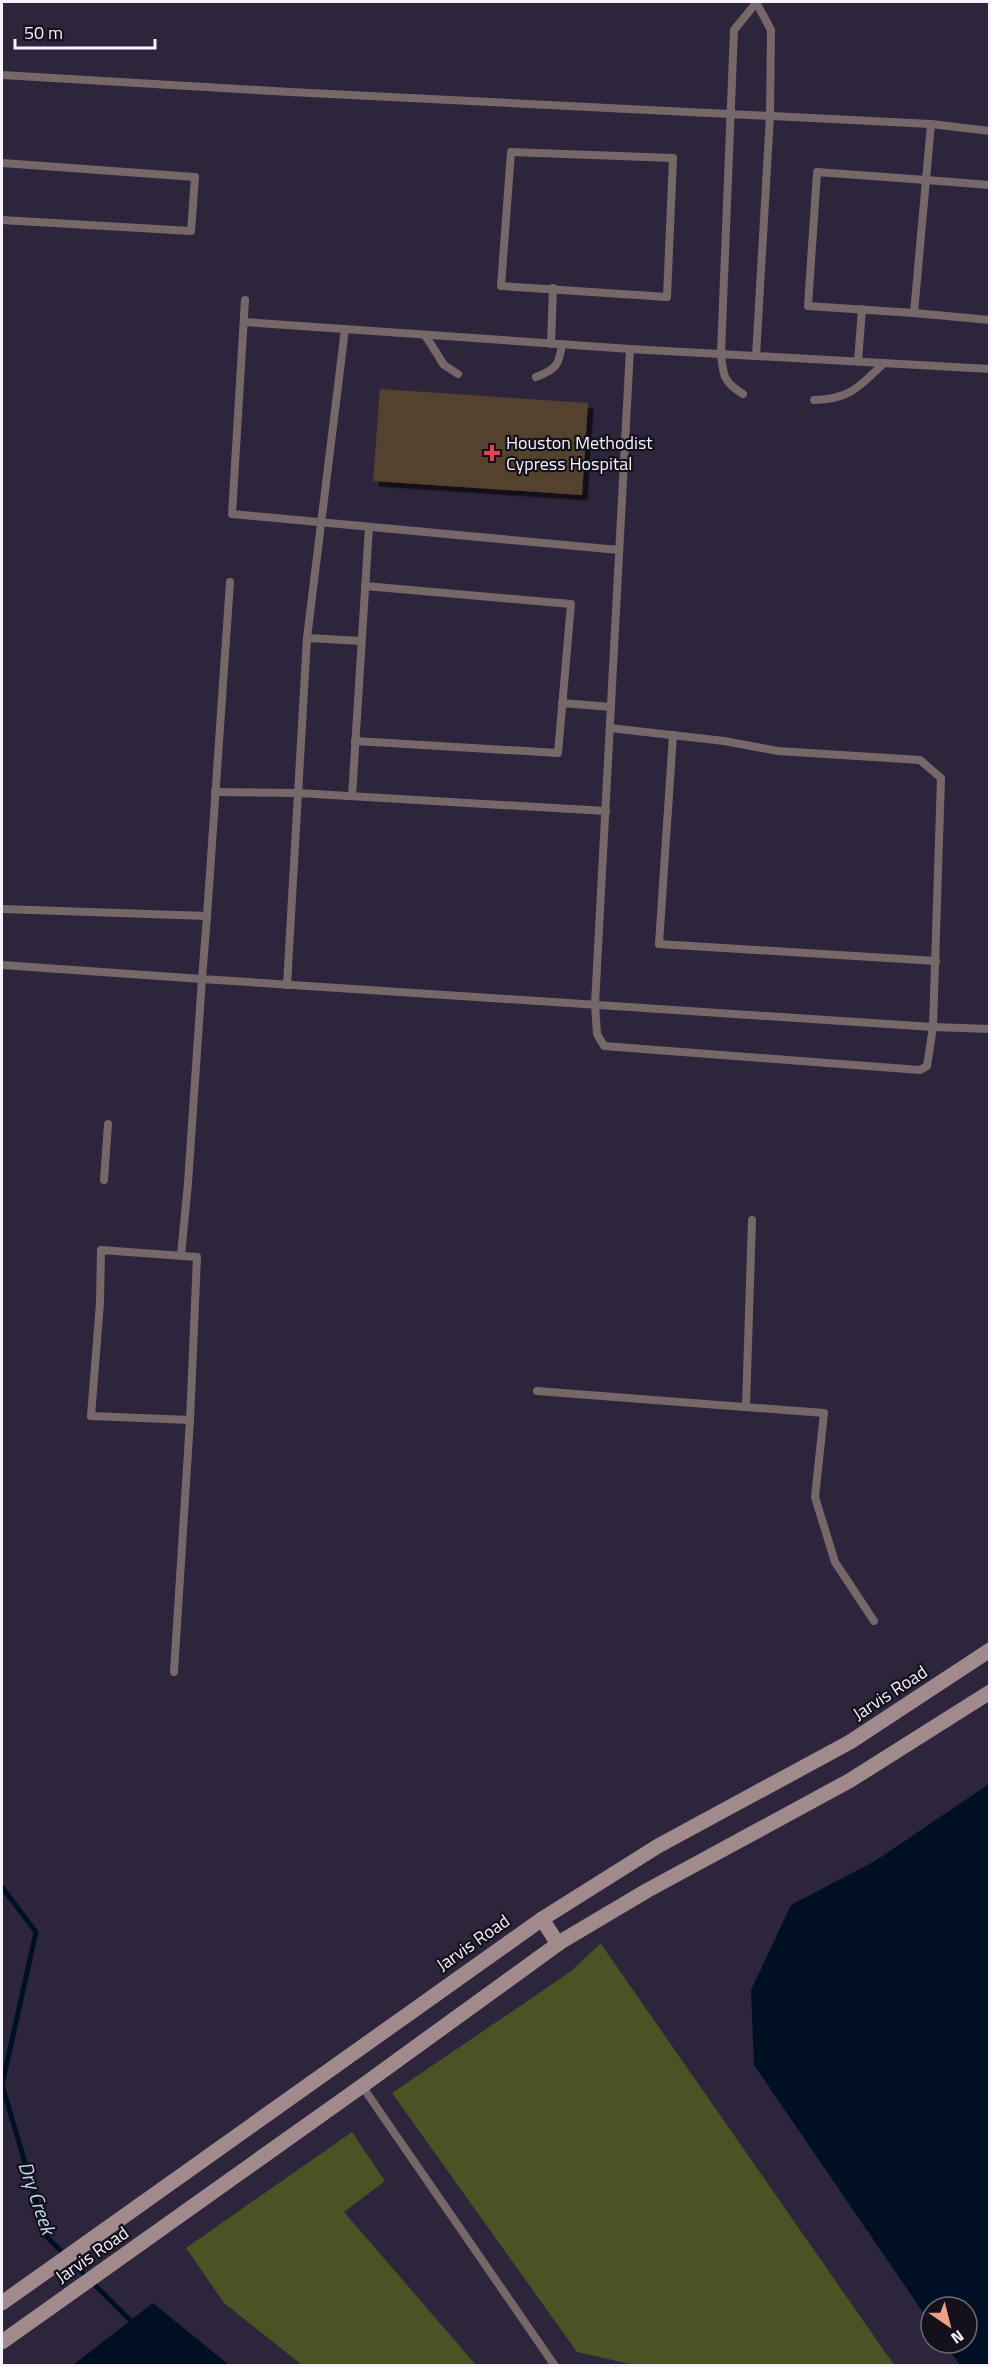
<svg xmlns="http://www.w3.org/2000/svg" width="991" height="2367" font-family="'Titillium Web',sans-serif">
  <defs>
    <filter id="shadow"><feDropShadow dx="5.5" dy="5.5" stdDeviation="0" flood-color="#0009"/></filter>
  </defs>
  <rect width="100%" height="100%" fill="#2d253b"/>
  <g fill="#495324">
    <polygon points="601,1943 601,1944 894,2365 639,2366 577,2352 392,2093 570,1972"/>
    <polygon points="352,2132 385,2181 344,2212 476,2365 302,2365 224,2303 186,2248"/>
  </g>
  <g fill="#001024">
    <polygon points="989,1784 989,2365 960,2365 944,2343 967,2343 967,2307 931,2307 931,2324 754,2065 751,1990 791,1905 875,1861"/>
    <polygon points="153,2303 229,2365 73,2365"/>
  </g>
  <g fill="none" stroke-linecap="round" stroke-linejoin="round">
    <polyline stroke="#001024" stroke-width="5" points="2,1887 36,1932 2,2085 47,2237 134,2324"/>
  </g>
  <polygon fill="#54422e" filter="url(#shadow)" points="380,389 588,403 582,495 373,481"/>
  <g fill="none" stroke-linecap="round" stroke-linejoin="round">
    <g stroke="#766869" stroke-width="8">
      <polyline points="2,75 290,92 931,124 990,131"/>
      <polyline points="931,124 926,180 990,185"/>
      <polygon points="511,152 673,158 667,297 501,286"/>
      <polyline points="2,163 195,177 191,231 2,220"/>
      <polygon points="817,172 926,180 914,313 808,306"/>
      <polyline points="245,300 232,514 619,550"/>
      <polyline points="914,313 990,320"/>
      <polyline points="425,335 444,365 458,374"/>
      <polyline points="551,344 553,288"/>
      <polyline points="630,349 990,369"/>
      <polyline points="756,356 770,116 771,30 756,2"/>
      <polyline points="858,361 862,309"/>
      <path d="M536,377C557,369 559,365 562,344"/>
      <path d="M743,394C723,382 723,375 721,353L734,30L756,3"/>
      <path d="M814,400C850,399 859,387 884,363"/>
      <polyline points="307,638 361,641"/>
      <polyline points="562,703 611,707"/>
      <polyline points="610,728 724,741 778,751 920,760 941,778 933,1027 990,1029"/>
      <polyline points="673,735 659,944 936,961"/>
      <polyline points="355,741 558,753 571,604 365,586"/>
      <polyline points="215,792 298,793 606,811"/>
      <polyline points="352,796 369,527"/>
      <path d="M2,909L207,916L202,979C446,995 690,1011 933,1027L927,1066L920,1070L604,1046L597,1034L595,1004L630,349L244,322"/>
      <polyline points="207,916 230,582"/>
      <polyline points="2,965 202,979 188,1183 181,1255"/>
      <polyline points="287,985 307,638 345,329"/>
      <polyline points="104,1180 108,1124"/>
      <polyline points="537,1391 824,1413 815,1497 835,1562 874,1621"/>
      <polyline points="746,1406 752,1220"/>
      <polyline points="174,1672 190,1420 197,1257 101,1250 100,1303 91,1416 190,1420"/>
      <polyline points="362,2086 555,2366"/>
    </g>
    <g stroke="#a08a8c" stroke-width="15">
      <polyline points="542,1919 558,1944"/>
      <polyline points="2,2303 542,1919 658,1846 850,1742 990,1650"/>
      <polyline points="2,2342 362,2086 562,1941 648,1890 849,1781 990,1692"/>
    </g>
  </g>
  <path fill="#e0444e" stroke="#14111a" stroke-width="2" d="M489 444h6v6h6v6h-6v6h-6v-6h-6v-6h6z"/>
  <g text-anchor="middle" stroke-width="4.5" stroke-linejoin="round" paint-order="stroke">
    <g font-size="18" fill="#f6f2fe" stroke="#14111a" text-anchor="start">
      <text x="506" y="449">Houston Methodist<tspan x="506" dy="21">Cypress Hospital</tspan></text>
    </g>
    <g font-size="18" fill="#f6f2fe" stroke="#14111a">
      <text transform="translate(890 1693) rotate(-33)" y="6">Jarvis Road</text>
      <text transform="translate(473 1943) rotate(-35)" y="6">Jarvis Road</text>
      <text transform="translate(92 2255) rotate(-35)" y="6">Jarvis Road</text>
    </g>
    <g font-size="20" font-style="italic" fill="#bcd8f2" stroke="#14111a">
      <text transform="translate(37 2198) rotate(71)" y="7">Dry Creek</text>
    </g>
  </g>
  <rect width="991" height="2367" fill="none" stroke="#f6f2fe" stroke-width="6"/>
  <g transform="translate(949 2325) rotate(145)"><circle r="28" fill="#14111a" stroke="#6e6b75" stroke-width="1.5"/>
  <path d="M0-4.5L10 22L0 15L-10 22Z" fill="#f39f83"/>
  <text y="-9" font-size="16" font-weight="bold" text-anchor="middle" fill="#f6f2fe">N</text>
  </g>
  <path d="M15 39v9h140v-9" fill="none" stroke="#f6f2fe" stroke-width="3"/>
  <text x="24" y="39" font-size="18" fill="#f6f2fe" stroke="#14111a" stroke-width="4.5" paint-order="stroke">50 m</text>
</svg>
